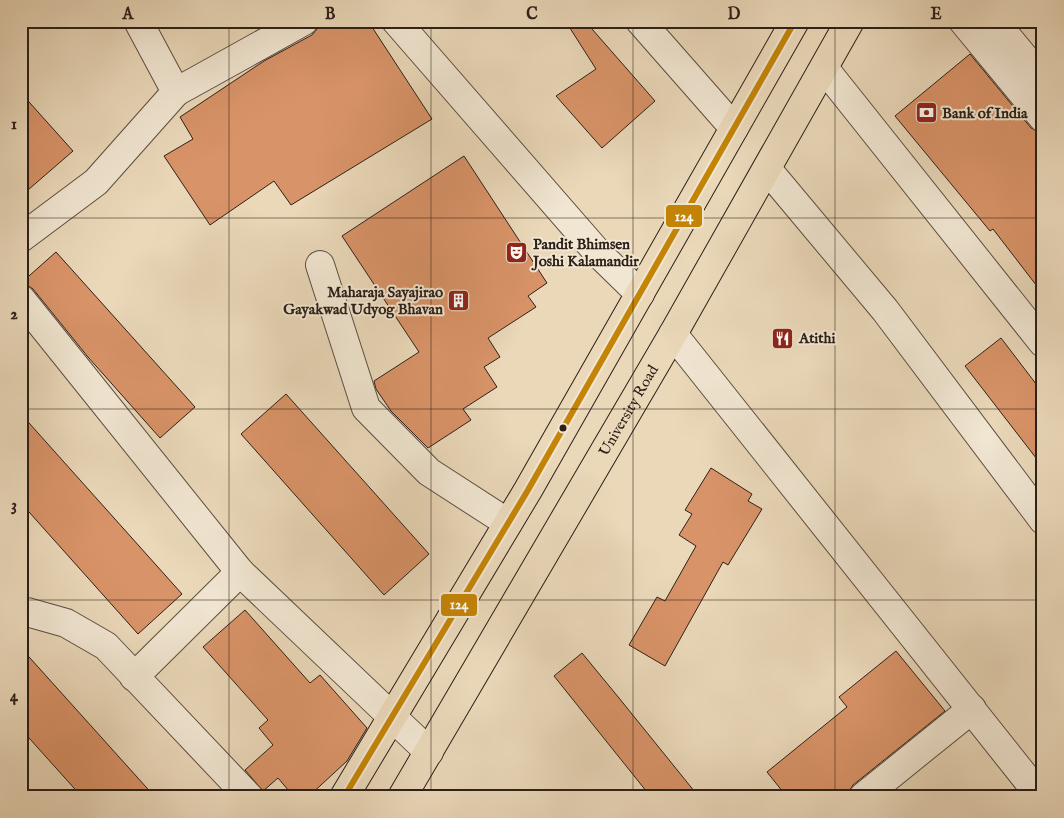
<svg xmlns="http://www.w3.org/2000/svg" width="1064" height="818" font-family="'IM FELL English',serif">
  <rect width="100%" height="100%" fill="#ead8b9"/>
  <filter id="stains"><feTurbulence type="fractalNoise" baseFrequency=".004" numOctaves="4"/><feColorMatrix values="0 0 0 0 .2 0 0 0 0 .09 0 0 0 0 .02 0 0 0 .5 -.17"/></filter>
  <radialGradient id="worn" r=".72"><stop offset=".6" stop-color="#630" stop-opacity="0"/><stop offset="1" stop-color="#630" stop-opacity=".3"/></radialGradient>
  <g fill="#d99368" stroke="#2c2018">
    <polygon points="573,21 585,21 655,101 602,148 556,96 596,69 568,25"/>
    <polygon points="323,22 372,27 432,119 291,205 274,181 210,225 164,156 193,139 180,117 264,61 312,35 317,29 319,25"/>
    <polygon points="970,54 1031,128 1043,134 1043,294 993,229 990,231 895,116"/>
    <polygon points="21,93 73,151 21,196"/>
    <polygon points="464,156 547,283 528,296 536,307 488,338 500,357 484,367 497,387 463,409 471,420 428,448 391,411 376,389 374,381 419,352 342,236"/>
    <polygon points="56,252 195,407 160,438 88,357 33,289 27,285 21,283"/>
    <polygon points="1001,338 1043,393 1043,467 965,366"/>
    <polygon points="286,394 429,554 384,595 241,434"/>
    <polygon points="21,414 182,594 138,634 21,503"/>
    <polygon points="711,468 752,494 748,501 762,509 728,565 723,562 665,666 629,645 657,597 665,601 696,546 679,535 692,514 685,510"/>
    <polygon points="245,610 310,683 320,675 367,728 347,761 308,797 294,797 278,778 263,791 245,770 273,745 259,728 268,720 203,647"/>
    <polygon points="21,648 155,797 82,797 21,729"/>
    <polygon points="896,651 945,711 853,785 848,793 843,797 787,797 767,772 847,707 839,697"/>
    <polygon points="582,653 619,698 699,797 651,797 554,676"/>
  </g>
  <g fill="none" stroke-linecap="round" stroke-linejoin="round">
    <defs>
      <g id="minor">
        <polyline points="138,21 176,92 304,21"/>
        <polyline points="396,21 598,253 640,294"/>
        <polyline points="640,21 734,128"/>
        <polyline points="963,21 1043,118"/>
        <polyline points="994,21 1043,80"/>
        <polyline points="824,68 1043,343"/>
        <polyline points="767,169 885,310 1043,520"/>
        <polyline points="21,238 96,182 176,92"/>
        <polyline points="320,265 366,408 429,472 508,523"/>
        <polyline points="21,299 240,572"/>
        <polyline points="673,334 1041,797"/>
        <polyline points="21,612 27,612 66,623 106,646 249,797"/>
        <polyline points="134,677 240,572 429,752"/>
        <polyline points="863,797 972,709"/>
      </g>
      <g id="major">
        <polyline points="344,797 528,490 795,21"/>
        <path id="s1" d="M402,797L673,334L850,21"/>
      </g>
    </defs>
    <use href="#minor" stroke="#5c4e40" stroke-width="30"/>
    <use href="#major" stroke="#2c2018" stroke-width="30"/>
    <use href="#minor" stroke="#f1e6d2" stroke-width="28"/>
    <use href="#major" stroke="#ead8b9" stroke-width="28"/>
    <defs>
      <polyline id="bus-1" points="344,797 528,490 795,21"/>
    </defs>
    <use href="#bus-1" stroke="#f1e6d2" stroke-width="10"/>
    <use href="#bus-1" stroke="#c48406" stroke-width="6"/>
  </g>
  <path fill="none" stroke="#2c2018" stroke-width="1" stroke-opacity="0.55" d="M229,21V797M431,21V797M633,21V797M835,21V797M21,218H1043M21,409H1043M21,600H1043"/>
  <defs>
    <symbol id="bank-square" viewBox="-11 -11 22 22"><rect x="-9" y="-9" width="18" height="18" rx="4" fill="#8f2418" stroke="#f1e6d2"/><path d="M-6-4H6V4H-6ZM0-2.3a2.3 2.3 0 1 0 0 4.6a2.3 2.3 0 1 0 0-4.6Z" fill="#fff"/></symbol>
    <symbol id="theatre-square" viewBox="-11 -11 22 22"><rect x="-9" y="-9" width="18" height="18" rx="4" fill="#8f2418" stroke="#f1e6d2"/><path d="M-5-5.5Q0-4 5-5.5V0Q5 5 0 6Q-5 5-5 0ZM-3.3-2.5H-1v1.5H-3.3ZM1-2.5H3.3v1.5H1ZM-2.8 1Q0 5.5 2.8 1Z" fill="#fff"/></symbol>
    <symbol id="building-square" viewBox="-11 -11 22 22"><rect x="-9" y="-9" width="18" height="18" rx="4" fill="#8f2418" stroke="#f1e6d2"/><path d="M-4-6H4V6H1V3H-1V6H-4ZM-2.5-4.3h1.7v1.8h-1.7ZM.8-4.3h1.7v1.8H.8ZM-2.5-1h1.7V.8h-1.7ZM.8-1h1.7V.8H.8Z" fill="#fff"/></symbol>
    <symbol id="restaurant-square" viewBox="-11 -11 22 22"><rect x="-9" y="-9" width="18" height="18" rx="4" fill="#8f2418" stroke="#f1e6d2"/><path d="M-5-6h1v4h1v-4h1v4h1v-4h1v5L-1.5 .5V6h-2V.5L-5-1ZM5-6V6H3V1.5H1.5Q1.5-4 5-6Z" fill="#fff"/></symbol>
  </defs>
  <g fill-rule="evenodd">
    <use href="#bank-square" x="914" y="100" width="25" height="25"/>
    <use href="#theatre-square" x="504" y="240" width="25" height="25"/>
    <use href="#building-square" x="446" y="288" width="25" height="25"/>
    <use href="#restaurant-square" x="770" y="326" width="25" height="25"/>
  </g>
  <circle fill="#2c2018" stroke="#f1e6d2" stroke-width="2" cx="563" cy="428" r="4.5"/>
  <g text-anchor="middle" stroke-width="4" stroke-linejoin="round" paint-order="stroke">
    <g font-size="15" font-weight="bold" fill="#2c2018" stroke="#f1e6d2" text-anchor="start">
      <text x="942" y="118">Bank of India</text>
      <text x="533" y="249">Pandit Bhimsen<tspan x="533" dy="17">Joshi Kalamandir</tspan></text>
      <text x="443" y="297" text-anchor="end">Maharaja Sayajirao<tspan x="443" dy="17">Gayakwad Udyog Bhavan</tspan></text>
      <text x="799" y="343">Atithi</text>
    </g>
    <g font-size="15" fill="#2c2018" stroke="#f1e6d2">
      <text dy="5" stroke="none"><textPath href="#s1" startOffset="448">University Road</textPath></text>
    </g>
  </g>
  <g stroke="#f1e6d2" stroke-width="2">
    <rect x="665" y="204" width="38" height="24" rx="5" fill="#c48406"/>
    <rect x="440" y="593" width="38" height="24" rx="5" fill="#c48406"/>
  </g>
  <g font-size="14" text-anchor="middle" font-weight="bold" fill="#fff">
    <text x="684" y="221">124</text>
    <text x="459" y="609">124</text>
  </g>
  <rect width="1064" height="818" fill="none" stroke="#ead8b9" stroke-width="55"/>
  <rect x="28" y="28" width="1008" height="762" fill="none" stroke="#2c2018" stroke-width="2"/>
  <g font-size="16" text-anchor="middle" font-weight="bold" fill="#2c2018">
    <text x="128" y="19">A</text>
    <text x="330" y="19">B</text>
    <text x="532" y="19">C</text>
    <text x="734" y="19">D</text>
    <text x="936" y="19">E</text>
    <text x="14" y="129">1</text>
    <text x="14" y="319">2</text>
    <text x="14" y="510">3</text>
    <text x="14" y="701">4</text>
  </g>
  <rect width="100%" height="100%" filter="url(#stains)"/>
  <rect width="100%" height="100%" fill="url(#worn)"/>
</svg>
